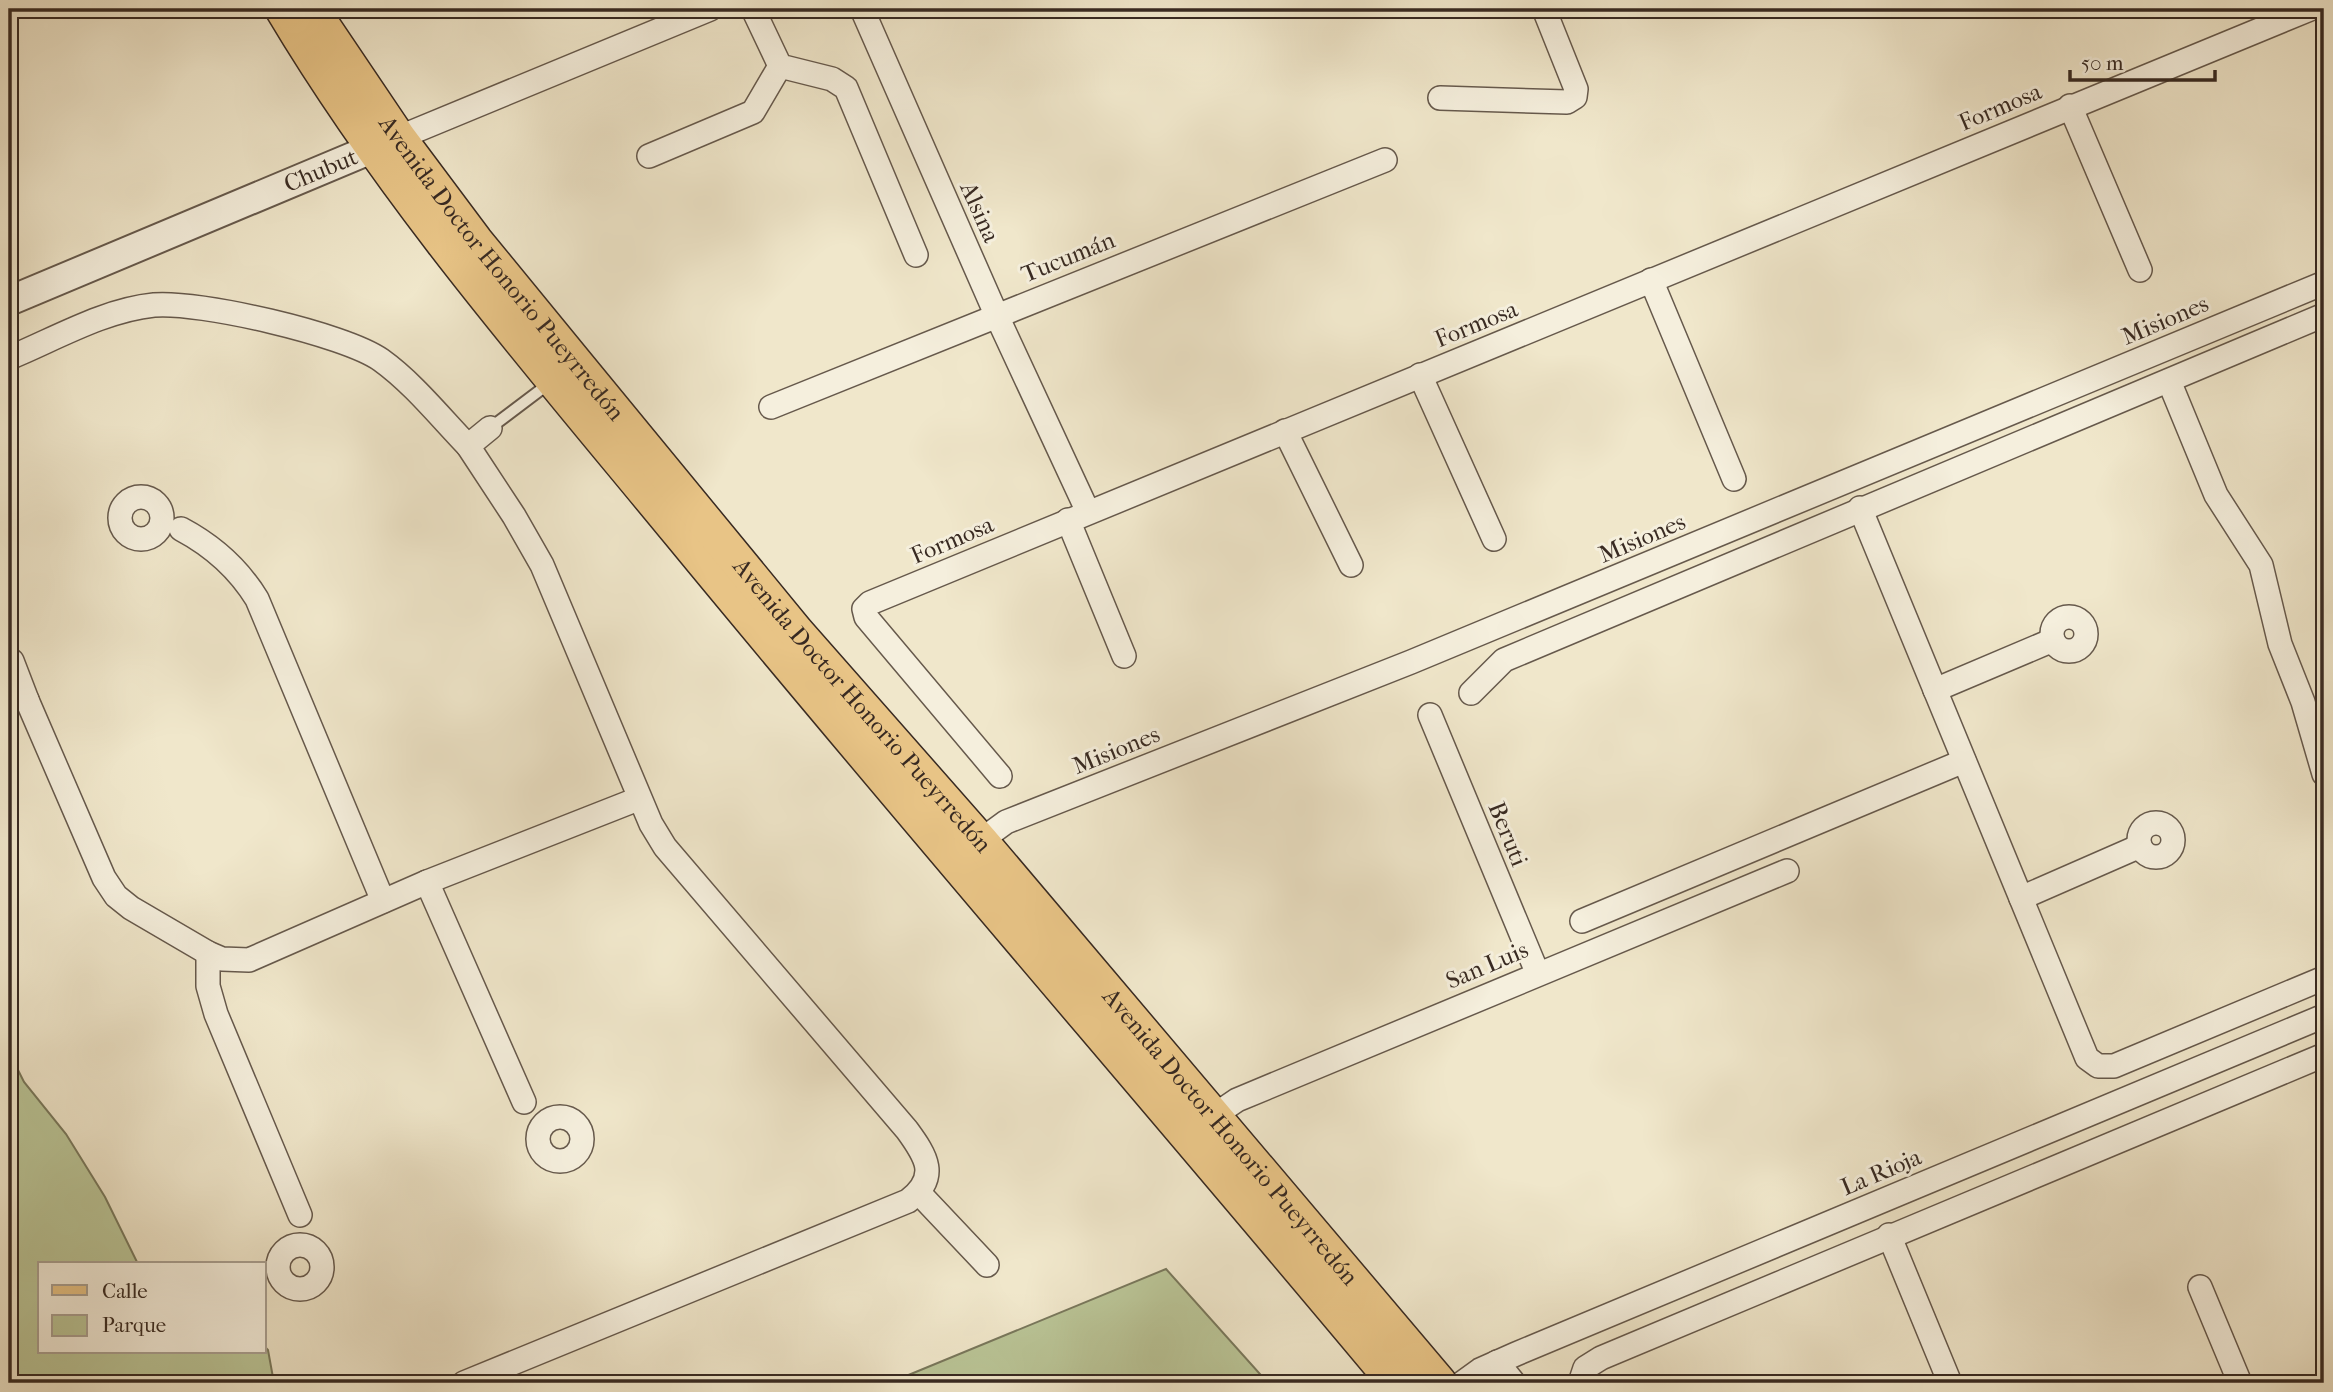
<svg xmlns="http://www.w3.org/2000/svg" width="2333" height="1392" font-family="'IM FELL French Canon',serif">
  <rect width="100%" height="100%" fill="#f0e7cb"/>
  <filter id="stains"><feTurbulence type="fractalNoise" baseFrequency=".00286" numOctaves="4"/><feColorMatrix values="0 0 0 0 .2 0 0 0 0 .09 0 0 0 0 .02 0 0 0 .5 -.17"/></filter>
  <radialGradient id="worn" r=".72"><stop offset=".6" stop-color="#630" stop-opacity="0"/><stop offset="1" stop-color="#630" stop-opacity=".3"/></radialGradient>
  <g fill="#bac597" stroke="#79785c" stroke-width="2">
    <polygon points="9,1052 24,1082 66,1134 105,1197 138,1264 40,1264 40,1352 264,1352 264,1346 268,1350 274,1383 12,1383 9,1379"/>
    <polygon points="1166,1269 1268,1383 889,1383"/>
  </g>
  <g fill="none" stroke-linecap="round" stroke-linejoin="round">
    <defs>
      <polyline id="service" points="490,428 551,382"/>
      <g id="minor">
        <polyline points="753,9 780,66 832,79 846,88 916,255"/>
        <polyline points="862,9 996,314 1088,512"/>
        <polyline points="1440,98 1567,102 1575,97 1576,89 1544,9"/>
        <polyline points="2070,106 2140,270"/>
        <polyline points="398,138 710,9"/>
        <polyline points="649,156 753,112 780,66"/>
        <polyline points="1651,280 1734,479"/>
        <path d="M9,358C55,339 104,310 154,305C199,301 344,334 381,360C413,383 440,417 468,446"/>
        <polyline points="1420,375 1494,539"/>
        <polyline points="2169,381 2216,495 2261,565 2280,644 2303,702 2324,774"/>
        <polyline points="771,407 1385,160"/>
        <polyline points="1285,431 1351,565"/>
        <circle cx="141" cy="518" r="21"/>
        <polyline points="1860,508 2087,1058 2098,1066 2114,1066 2324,978"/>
        <polyline points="1068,520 1124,656"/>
        <path d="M181,529C213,546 238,568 257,599L383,901"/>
        <circle cx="2069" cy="634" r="17"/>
        <polyline points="9,688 27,700 12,661"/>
        <polyline points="1935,690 2053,640"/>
        <polyline points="1471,693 1504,660 2324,315"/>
        <polyline points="27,700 104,878 116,896 131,908 208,953 222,959 249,960 427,882 638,799"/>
        <polyline points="1430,715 1537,972"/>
        <polyline points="1000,776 866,617 864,609 870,603 2310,9"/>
        <circle cx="2156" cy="840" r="17"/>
        <polyline points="980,841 1006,822 1411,662 2324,283"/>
        <polyline points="427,882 524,1102"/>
        <polyline points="2021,898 2140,846"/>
        <polyline points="1582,921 1964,761"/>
        <polyline points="208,953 208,986 216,1014 300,1215"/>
        <polyline points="1212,1117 1237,1100 1787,871"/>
        <circle cx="560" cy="1139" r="22"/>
        <polyline points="919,1193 987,1265"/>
        <polyline points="1889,1235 1950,1383"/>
        <circle cx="300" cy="1267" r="22"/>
        <polyline points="2200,1287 2240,1383"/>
        <polyline points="1497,1362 1514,1383"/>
        <path d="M464,1383L908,1201C940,1177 926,1156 907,1130L665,847L651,824L542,565L514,516L468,446L490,428"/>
        <polyline points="1462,1383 1480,1370 1516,1354 2324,1016"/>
        <polyline points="1580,1383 1585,1368 1601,1358 2324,1055"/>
      </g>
      <g id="tertiary">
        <path id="s1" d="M9,301L393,140"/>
      </g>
      <g id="primary">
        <path d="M283,9C395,197 541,364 680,533C915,819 1159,1099 1396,1383"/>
        <path id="s2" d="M311,9L398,138L475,241L575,363L796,632L980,841L1439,1383"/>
      </g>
    </defs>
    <use href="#service" stroke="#66594c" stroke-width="14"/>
    <use href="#minor" stroke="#66594c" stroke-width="26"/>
    <use href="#tertiary" stroke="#66594c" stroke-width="32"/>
    <use href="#primary" stroke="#382a22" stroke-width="38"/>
    <use href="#service" stroke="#f5efdd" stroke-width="10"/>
    <use href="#minor" stroke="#f5efdd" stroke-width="23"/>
    <use href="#tertiary" stroke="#f5efdd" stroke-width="28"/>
    <use href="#primary" stroke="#e8c486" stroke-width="35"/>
  </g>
  <g text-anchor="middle" stroke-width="6" stroke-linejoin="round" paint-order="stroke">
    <g font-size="24" fill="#382a22" stroke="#f5efdd">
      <text transform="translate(2000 107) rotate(-23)" y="8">Formosa</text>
      <text dy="8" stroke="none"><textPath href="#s1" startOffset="338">Chubut</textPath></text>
      <text transform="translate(980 212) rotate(66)" y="8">Alsina</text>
      <text transform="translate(1068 257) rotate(-22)" y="8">Tucumán</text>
      <text dy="8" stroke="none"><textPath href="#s2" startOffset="322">Avenida Doctor Honorio Pueyrredón</textPath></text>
      <text transform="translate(2165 320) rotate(-23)" y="8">Misiones</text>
      <text transform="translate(1476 324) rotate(-22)" y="8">Formosa</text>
      <text transform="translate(1642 538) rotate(-23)" y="8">Misiones</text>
      <text transform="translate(952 540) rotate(-23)" y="8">Formosa</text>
      <text dy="8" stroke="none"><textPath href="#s2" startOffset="889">Avenida Doctor Honorio Pueyrredón</textPath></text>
      <text transform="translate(1116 750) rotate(-22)" y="8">Misiones</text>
      <text transform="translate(1508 834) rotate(68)" y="8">Beruti</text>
      <text transform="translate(1487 965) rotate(-23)" y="8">San Luis</text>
      <text dy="8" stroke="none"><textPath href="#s2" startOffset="1456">Avenida Doctor Honorio Pueyrredón</textPath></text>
      <text transform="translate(1881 1172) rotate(-23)" y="8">La Rioja</text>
    </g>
  </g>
  <rect width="2333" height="1392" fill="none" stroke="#f0e7cb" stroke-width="35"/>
  <rect x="10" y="10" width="2312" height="1371" fill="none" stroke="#382a22" stroke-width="3.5"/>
  <rect x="18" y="18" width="2298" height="1357" fill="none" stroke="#382a22" stroke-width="2"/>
  <rect x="38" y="1262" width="228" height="91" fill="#f5efdd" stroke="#a9a092" stroke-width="2"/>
  <rect x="52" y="1285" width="35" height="10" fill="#e8c486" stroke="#a9a092" stroke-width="2"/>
  <text x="102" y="1298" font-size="21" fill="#382a22">Calle</text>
  <rect x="52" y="1315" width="35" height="21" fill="#bac597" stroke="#a9a092" stroke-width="2"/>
  <text x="102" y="1332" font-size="21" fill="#382a22">Parque</text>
  <path d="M2070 70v10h145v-10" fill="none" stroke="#382a22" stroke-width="3.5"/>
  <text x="2081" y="70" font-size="21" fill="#382a22" stroke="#f5efdd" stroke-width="5" paint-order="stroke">50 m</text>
  <rect width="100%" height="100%" filter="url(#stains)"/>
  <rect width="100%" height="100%" fill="url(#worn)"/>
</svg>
